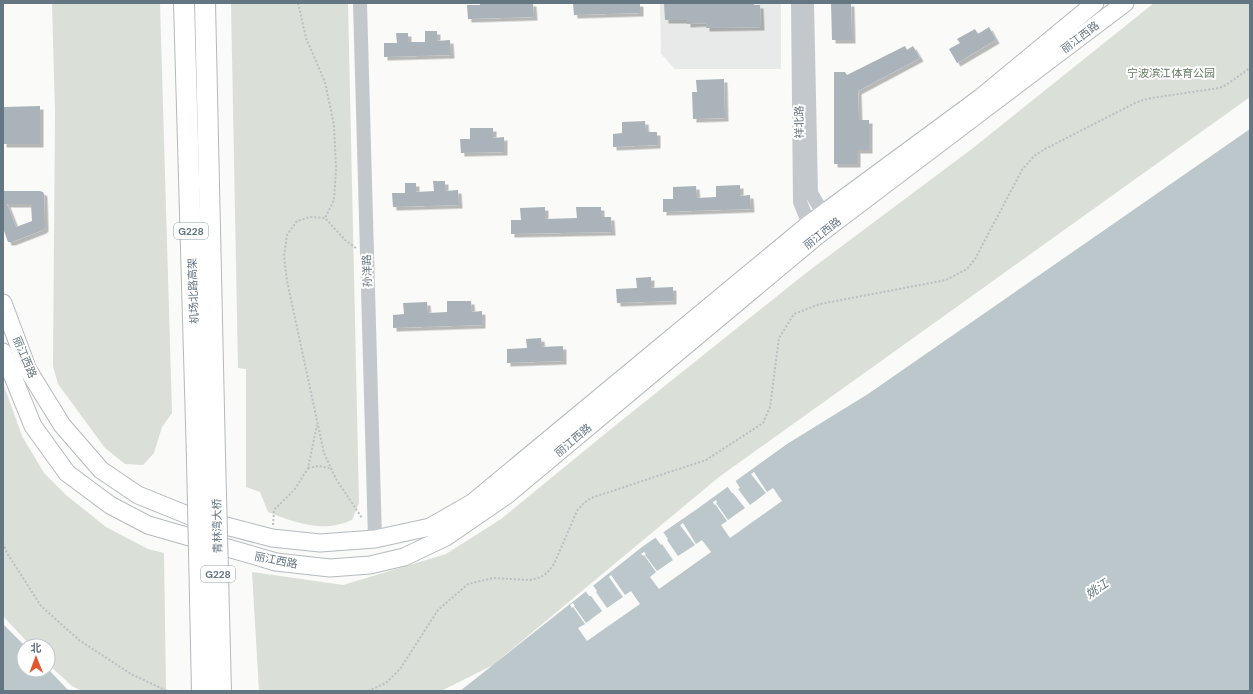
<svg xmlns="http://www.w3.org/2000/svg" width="1253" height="694" font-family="'DM Sans','Noto Sans SC',sans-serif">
  <defs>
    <filter id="shadow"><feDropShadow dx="3.5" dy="3.5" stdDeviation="0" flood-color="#0004"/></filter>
  </defs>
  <rect width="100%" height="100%" fill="#fafaf8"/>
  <polygon fill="#e8e9e9" points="660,3 781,3 781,69 675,69 661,54"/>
  <g fill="#dadfd7">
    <polygon points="52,3 160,3 172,413 162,427 154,453 143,465 125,464 105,448 58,384 53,366 55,113"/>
    <path d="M231,3H348L359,503L352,520C347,522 342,524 336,525C315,530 288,520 268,512L260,492L246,487V369L238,368Z"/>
    <polygon points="1154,3 1250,3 1250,97 719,477 493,665 441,691 259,691 252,572 343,585 446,554 501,519 611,429 806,273 973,148"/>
    <polygon points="3,383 22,436 44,473 66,495 106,527 148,549 164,553 166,691 82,691 72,686 48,664 48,646 31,646 3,616"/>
  </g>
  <g fill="#bbc7cb">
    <polygon points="1250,129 1250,691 460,691 642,547 697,509 787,444 868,394"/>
    <polygon points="3,624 25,646 24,670 48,669 67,689 72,691 3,691"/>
  </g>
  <g fill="#fafaf8">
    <polygon points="754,472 767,492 773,488 782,501 730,538 721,525 727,521 715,504 714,505 713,502 716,500 717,503 716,503 728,520 745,508 733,493 732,493 727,486 735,480 740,488 738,489 750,505 766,493 751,474"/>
    <polygon points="683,523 696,544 702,540 711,552 659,589 650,577 656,572 644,555 643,556 641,554 644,552 646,554 645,555 657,571 673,560 662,544 661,545 655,537 663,532 668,539 667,540 678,556 695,545 680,525"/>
    <polygon points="611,575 625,595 631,591 640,604 587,641 578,628 585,624 573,607 572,608 570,605 573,603 575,606 574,606 586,623 602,611 591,596 589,596 584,589 592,584 597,591 596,592 607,608 623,597 609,577"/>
  </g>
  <g fill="#aab3b9" fill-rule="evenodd" filter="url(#shadow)">
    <polygon points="480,3 491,3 491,4 533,3 534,17 468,19 467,5 480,5"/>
    <polygon points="573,3 640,3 640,13 574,15"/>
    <polygon points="664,3 754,3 754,5 760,5 761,27 706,28 706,23 687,24 687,20 665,20"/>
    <polygon points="831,3 851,3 852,40 832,40"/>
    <polygon points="989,27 996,40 957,63 949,49 960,43 957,39 975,29 978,34"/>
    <polygon points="425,31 437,31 437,41 450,40 451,55 384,57 384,43 397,43 396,33 408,33 408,42 425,42"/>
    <polygon points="905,46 907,50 913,46 920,58 858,91 859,120 869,120 869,150 857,150 857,164 834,164 834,72 845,72 847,75"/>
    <polygon points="724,79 725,118 693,119 692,92 697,92 696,80"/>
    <polygon points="40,106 40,144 3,144 3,107"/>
    <polygon points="645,121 646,132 657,132 657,145 613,147 613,134 622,133 622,122"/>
    <polygon points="470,128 493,128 493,138 504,137 504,152 461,153 460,139 470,139"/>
    <polygon points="433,181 445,181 445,191 458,190 459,205 393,207 392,193 405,193 405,183 416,183 416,192 434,191"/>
    <polygon points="740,185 740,196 750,195 751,209 663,212 663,199 673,199 673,187 696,186 697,198 716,197 716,186"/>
    <path d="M3,191H40L43,192L44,194L45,226V228L43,230L12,242H8L3,228ZM7,204H31L32,221L16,227Z"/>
    <polygon points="545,207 545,219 577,218 576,207 601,207 601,217 611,217 612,232 511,234 511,220 521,220 520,208"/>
    <polygon points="651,277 651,288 673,287 673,301 617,303 616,289 637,288 636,278"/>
    <polygon points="447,301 471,301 472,312 482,311 482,325 393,328 393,315 404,314 403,303 427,302 428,313 447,312"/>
    <polygon points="541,338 542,347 563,346 563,361 507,363 507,349 527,348 526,339"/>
  </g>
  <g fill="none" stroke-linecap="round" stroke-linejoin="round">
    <defs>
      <g id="major">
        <polyline points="3,303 28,370 62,425 101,470 138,495 195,518 230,527 272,538 320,543 375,539 430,527 472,503 809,224 980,98 1095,3"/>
        <polyline points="3,352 33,426 67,473 110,505 148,525 276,562 330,568 370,565 404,557 446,537 507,495 817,236 1125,3"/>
      </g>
      <g id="highway">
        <polyline points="184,3 197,459"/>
        <polyline points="205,3 215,456"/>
      </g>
    </defs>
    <use href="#major" stroke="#b5babe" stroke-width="19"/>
    <use href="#highway" stroke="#b4b9bd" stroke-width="22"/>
    <g stroke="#bbbfc2" stroke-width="2" stroke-dasharray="2 2" stroke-linecap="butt">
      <polyline points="298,3 306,38 325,82 334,125 336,168 334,200 325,218"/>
      <polyline points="356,248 345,240 325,218 310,217 297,221 287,235 284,256 287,281 324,453 336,479 362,518"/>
      <polyline points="308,468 318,466 330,468"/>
      <polyline points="273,525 274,510 295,489 308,468 317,425"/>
      <polyline points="3,543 7,553 41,606 79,640 131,674 167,691"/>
      <polyline points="368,691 386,683 400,669 438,610 468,584 493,578 530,580 541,577 547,573 554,564 577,511 584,503 591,498 706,460 763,423 770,407 779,338 794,314 820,304 946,280 967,269 975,259 1022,170 1034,156 1045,149 1135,103 1143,100 1152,98 1219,88 1226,85 1250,68"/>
    </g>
    <g stroke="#c3c8cc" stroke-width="14">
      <polyline points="360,3 375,539"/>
      <polyline points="798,3 800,202 809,224 815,233"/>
      <polyline points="807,3 811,193 823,213 830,221"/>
    </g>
    <use href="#major" stroke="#fff" stroke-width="17"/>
    <use href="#highway" stroke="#fff" stroke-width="20"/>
    <defs>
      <g id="highway-bridge">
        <polyline points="215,456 221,691"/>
        <polyline points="197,459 202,691"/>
      </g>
    </defs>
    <use href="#highway-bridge" stroke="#b4b9bd" stroke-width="22" stroke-linecap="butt"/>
    <use href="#highway-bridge" stroke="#fff" stroke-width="20"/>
  </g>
  <g text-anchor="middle" stroke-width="4" stroke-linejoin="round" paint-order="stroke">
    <g fill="#fff" stroke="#939fa8" stroke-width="1">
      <rect x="174" y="223" width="34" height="16" rx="3"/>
      <rect x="201" y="566" width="34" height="16" rx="3"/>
    </g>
    <g font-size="10" font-weight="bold" fill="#657683">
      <text x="191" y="235">G228</text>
      <text x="218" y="578">G228</text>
    </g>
    <g font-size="11" fill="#657683" stroke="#fff">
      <text transform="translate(1080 37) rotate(-37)" y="4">丽江西路</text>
      <text transform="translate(799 122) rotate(-91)" y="4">祥北路</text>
      <text transform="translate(822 233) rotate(-38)" y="4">丽江西路</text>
      <text transform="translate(367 271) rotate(-92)" y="4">孙洋路</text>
      <text transform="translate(193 291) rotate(-92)" y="4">机场北路高架</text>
      <text transform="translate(25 357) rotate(67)" y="4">丽江西路</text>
      <text transform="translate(573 440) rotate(-40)" y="4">丽江西路</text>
      <text transform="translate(217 526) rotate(-91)" y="4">青林湾大桥</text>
      <text transform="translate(276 560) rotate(11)" y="4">丽江西路</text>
    </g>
    <g font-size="11" fill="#687a64" stroke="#fff">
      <text x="1171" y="77">宁波滨江体育公园</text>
    </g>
    <g font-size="12" font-style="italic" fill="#60757c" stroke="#fff">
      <text transform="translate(1097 589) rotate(-34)" y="4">姚江</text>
    </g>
  </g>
  <rect width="1253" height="694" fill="none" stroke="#657683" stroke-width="8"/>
  <g transform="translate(36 658) rotate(359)"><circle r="19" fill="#ffffff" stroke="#c1c8cd"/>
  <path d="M0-3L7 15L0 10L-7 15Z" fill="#e4572e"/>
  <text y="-6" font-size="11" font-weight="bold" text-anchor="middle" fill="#657683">北</text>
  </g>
</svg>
